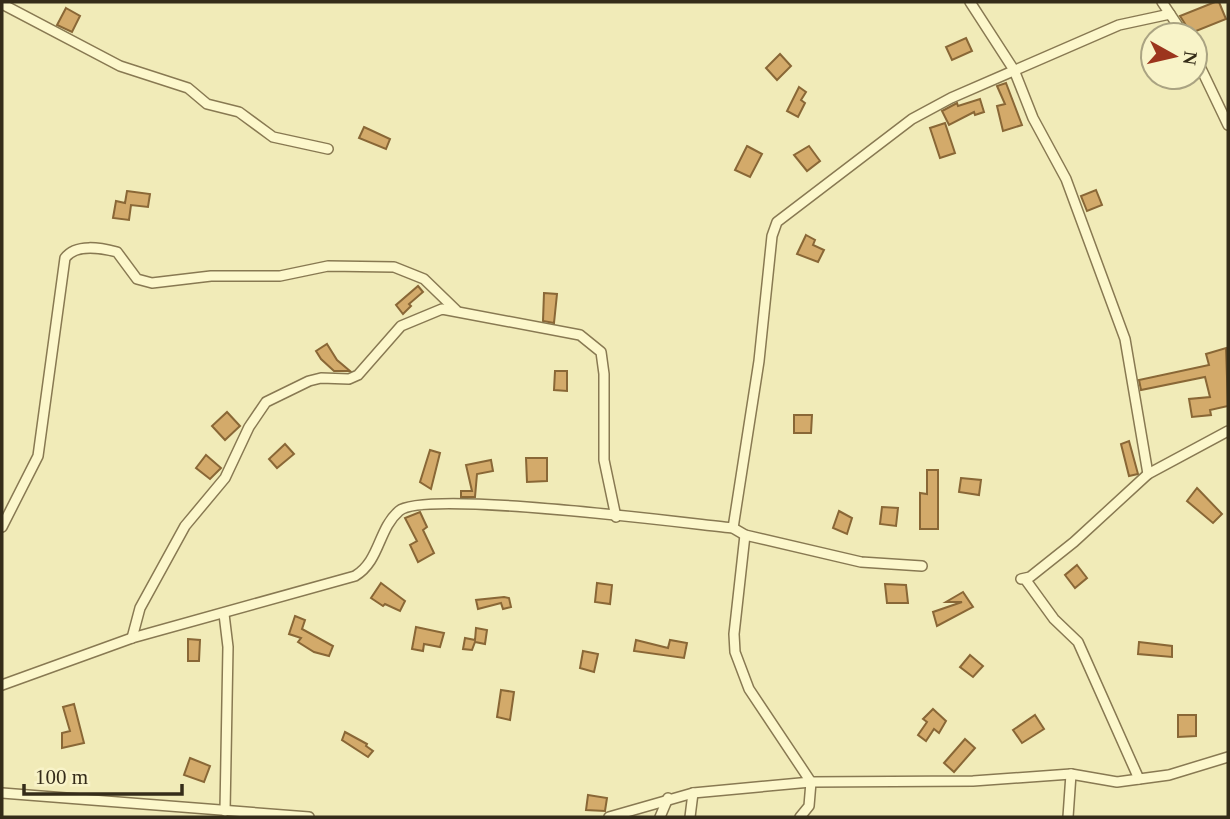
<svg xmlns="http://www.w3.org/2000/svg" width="1230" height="819" font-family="'Times New Roman',serif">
  <rect width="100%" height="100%" fill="#f1ebb8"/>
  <g fill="#d3aa6a" stroke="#896736" stroke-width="2">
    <polygon points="1215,2 1219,2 1226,19 1191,33 1180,16"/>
    <polygon points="66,8 80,16 72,32 57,25"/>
    <polygon points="966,38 972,51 952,60 946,47"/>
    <polygon points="780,54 791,66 777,80 766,68"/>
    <polygon points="1006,83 1022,125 1003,131 997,106 1005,104 997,86"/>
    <polygon points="799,87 806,92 801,100 805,103 798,117 787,111"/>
    <polygon points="980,99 984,112 975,115 974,112 949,125 942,111 957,103 958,106"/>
    <polygon points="945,123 955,153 940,158 930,128"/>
    <polygon points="364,127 390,139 386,149 359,138"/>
    <polygon points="747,146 762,154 750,177 735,170"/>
    <polygon points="809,146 820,161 807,171 794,155"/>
    <polygon points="1096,190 1102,205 1087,211 1081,196"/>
    <polygon points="127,191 150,194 148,207 131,205 129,220 113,218 116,201 125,203"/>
    <polygon points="806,235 815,240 813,245 824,250 818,262 797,254"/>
    <polygon points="418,286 423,292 409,304 411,306 403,314 396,305"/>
    <polygon points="544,293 557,294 554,323 543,321"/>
    <polygon points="327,344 337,360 350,371 334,371 321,359 316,351"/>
    <polygon points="1226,348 1228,406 1210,410 1211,415 1192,417 1189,399 1210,397 1205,377 1141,390 1139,380 1209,365 1206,354"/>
    <polygon points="555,371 567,371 567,391 554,390"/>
    <polygon points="227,412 240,426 225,440 212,426"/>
    <polygon points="794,415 812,415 811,433 794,433"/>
    <polygon points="1129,441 1138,474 1129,476 1121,444"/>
    <polygon points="285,444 294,454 277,468 269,459"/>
    <polygon points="430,450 440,453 431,489 420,482"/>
    <polygon points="206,455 221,468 210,479 196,468"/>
    <polygon points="526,458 547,458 547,481 527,482"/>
    <polygon points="491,460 493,471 477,474 475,497 461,497 461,491 472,491 466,465"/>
    <polygon points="927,470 938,470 938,529 920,529 920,493 927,494"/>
    <polygon points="961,478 981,480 979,495 959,492"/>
    <polygon points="1197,488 1222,514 1213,523 1187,501"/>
    <polygon points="882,507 898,508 896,526 880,524"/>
    <polygon points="839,511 852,518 847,534 833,528"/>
    <polygon points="420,512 427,527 423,530 434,553 418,562 410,545 417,541 405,518"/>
    <polygon points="1077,565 1087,578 1075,588 1065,575"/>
    <polygon points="381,583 405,601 400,611 385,604 383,606 371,598"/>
    <polygon points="597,583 612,585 610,604 595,602"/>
    <polygon points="885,584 906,585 908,603 887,603"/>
    <polygon points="963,592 973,607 937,626 933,612 962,602 946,602"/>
    <polygon points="504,597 509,598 511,607 503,609 501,603 478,609 476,600"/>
    <polygon points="295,616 305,620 302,629 333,646 329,656 314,652 298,642 301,638 289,634"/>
    <polygon points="416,627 444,633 440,647 424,644 423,651 412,649"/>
    <polygon points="476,628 487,630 485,644 475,642 472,650 463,649 465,638 475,640"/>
    <polygon points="188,639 200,640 199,661 188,661"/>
    <polygon points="636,640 668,648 670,640 687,643 684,658 634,651"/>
    <polygon points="1139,642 1172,646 1172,657 1138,654"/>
    <polygon points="583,651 598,654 594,672 580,668"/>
    <polygon points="970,655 983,666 973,677 960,667"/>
    <polygon points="501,690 514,692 510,720 497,717"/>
    <polygon points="74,704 84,743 62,748 62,733 70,731 63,707"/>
    <polygon points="933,709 946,721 939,733 934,729 926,741 918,735 927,722 923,719"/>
    <polygon points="1035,715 1044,729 1022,743 1013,730"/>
    <polygon points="1178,715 1196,715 1196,736 1178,737"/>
    <polygon points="345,732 367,744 366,746 373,751 368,757 342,740"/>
    <polygon points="965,739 975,748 954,772 944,763"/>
    <polygon points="190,758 210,766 204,782 184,775"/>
    <polygon points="588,795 607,798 605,811 586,810"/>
  </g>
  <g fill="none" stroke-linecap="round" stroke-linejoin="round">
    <defs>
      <g id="street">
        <polyline points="970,2 1014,70 1033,118 1066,179 1125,339 1148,474"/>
        <polyline points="1162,2 1184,35"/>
        <polyline points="2,4 120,66 188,88 207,104 239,112 273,137 328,149"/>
        <polyline points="1195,56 1228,125"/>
        <path d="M2,527L38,456L65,258C76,243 101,248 117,252L137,279L152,283L211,276H280L328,266L394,267L424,279L456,310"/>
        <polyline points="733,528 759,361 772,236 777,222 912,119 951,98 1119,25 1170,14"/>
        <polyline points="745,535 734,634 735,652 749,689 811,782 809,806 800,817"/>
        <polyline points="1021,579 1030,577 1074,542 1148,474 1228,431"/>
        <polyline points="1025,579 1054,619 1078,642 1139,779"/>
        <polyline points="224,614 228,647 225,811"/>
        <polyline points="132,638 140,608 185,526 225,478 249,427 266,402 309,381 321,378 349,379 358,375 401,326 442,309 580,335 601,352 604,374 604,460 616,517"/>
        <path d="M2,685L132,638L355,576C380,561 378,529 399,511C424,489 684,523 733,528L745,535L861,562L922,566"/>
        <polyline points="2,793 309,817"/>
        <polyline points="609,817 693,793 811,782 973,781 1071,774 1117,782 1169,775 1228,757"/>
        <polyline points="660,817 668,798"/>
        <polyline points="690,817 693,793"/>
        <polyline points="1068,817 1071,774"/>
      </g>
    </defs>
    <use href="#street" stroke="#887952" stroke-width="12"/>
    <use href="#street" stroke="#fcf7cb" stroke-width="9"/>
  </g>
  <rect width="1230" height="819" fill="none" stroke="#352c19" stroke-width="7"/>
  <g transform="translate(1174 56) rotate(98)"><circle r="33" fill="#f8f3c8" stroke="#aaa382" stroke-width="2"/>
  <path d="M0-5L12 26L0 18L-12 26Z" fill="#9c351d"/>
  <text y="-10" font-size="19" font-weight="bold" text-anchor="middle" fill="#352c19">N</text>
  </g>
  <path d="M24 784v10h158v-10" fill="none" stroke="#352c19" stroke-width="3.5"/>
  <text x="35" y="784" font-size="21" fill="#352c19" stroke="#f8f3c8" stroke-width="5" paint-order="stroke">100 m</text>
</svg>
